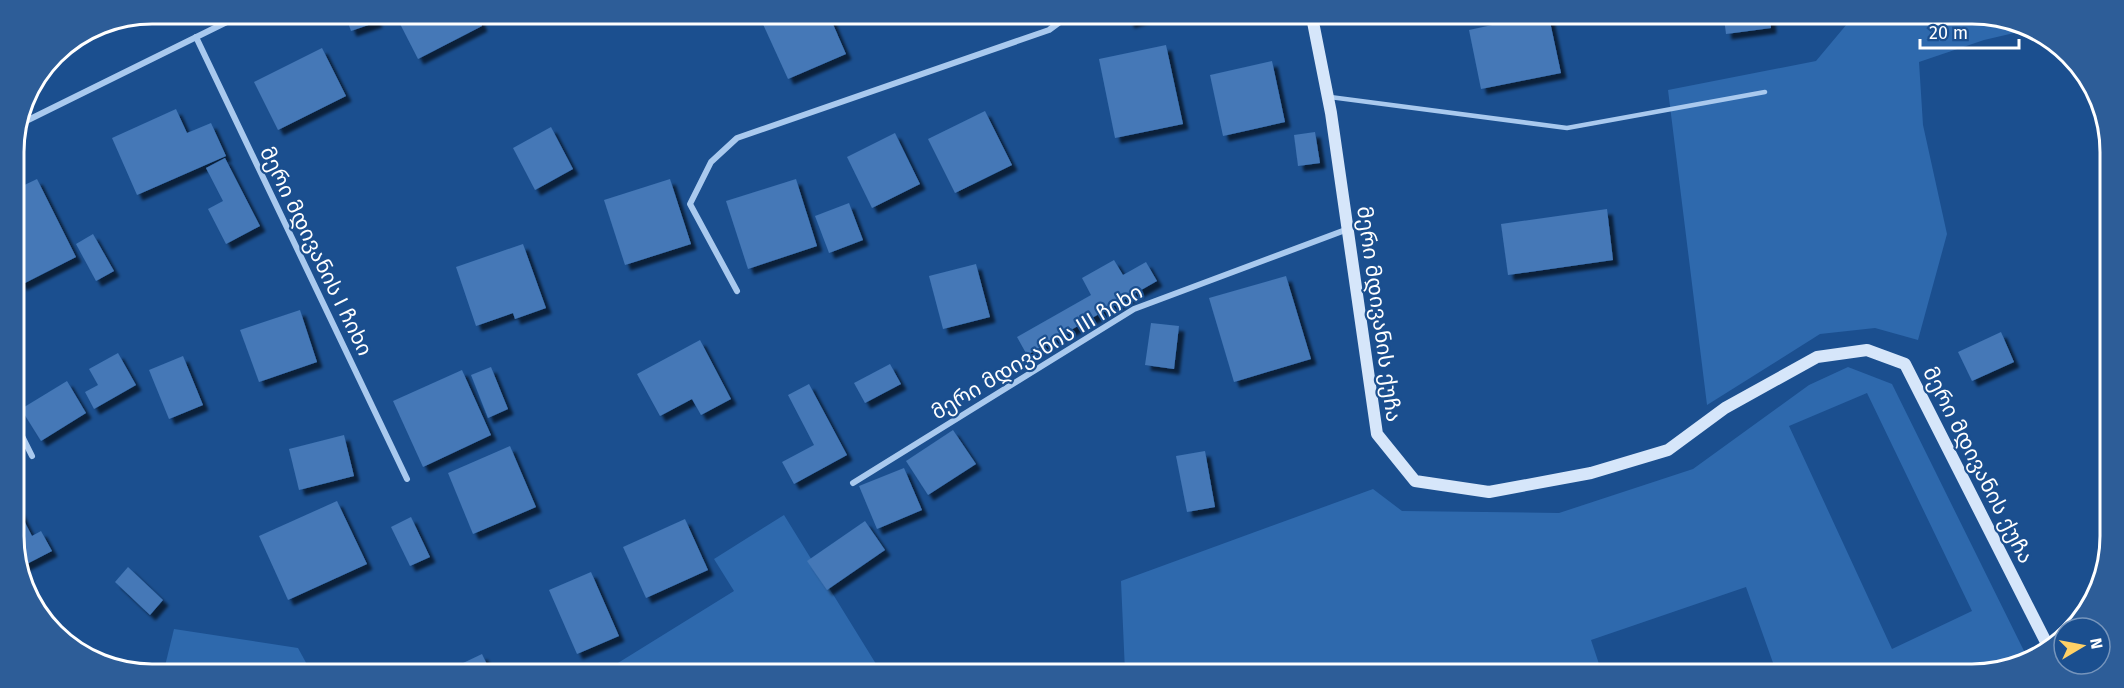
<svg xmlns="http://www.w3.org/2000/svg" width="2124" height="688" font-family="'Fira Sans','Noto Sans Georgian',sans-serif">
  <defs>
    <filter id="shadow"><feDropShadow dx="5.5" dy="5.5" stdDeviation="1.5" flood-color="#0009"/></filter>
  </defs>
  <rect width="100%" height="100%" fill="#1b4f8f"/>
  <g fill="#2e69ad" fill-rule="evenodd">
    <polygon points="1852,18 2008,18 2027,30 1984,40 1919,62 1923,125 1947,234 1918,340 1875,328 1820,334 1707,405 1668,90 1816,61"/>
    <path d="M1848,367L1892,384L2027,657L1981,674H1777L1746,587L1591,640L1602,673L1125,672L1121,581L1373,489L1402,511L1559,513L1693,469L1809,385ZM1867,393L1972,611L1892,649L1789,426Z"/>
    <polygon points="784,515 881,672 605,671 734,591 714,559"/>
    <polygon points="174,629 298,648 310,670 164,670"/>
  </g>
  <g fill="#4478b7" filter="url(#shadow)">
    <polygon points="345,14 374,14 377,22 351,31"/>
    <polygon points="400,14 477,14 482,26 418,59 396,16"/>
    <polygon points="779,15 829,15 846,54 788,79 762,22"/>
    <polygon points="1127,16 1149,16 1129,23"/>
    <polygon points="1529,17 1549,17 1561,73 1481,89 1469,30"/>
    <polygon points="1724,18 1770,18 1771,28 1726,34"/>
    <polygon points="1166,45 1183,124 1115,138 1099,59"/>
    <polygon points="322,48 346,96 278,130 254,82"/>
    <polygon points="1272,61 1285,122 1223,136 1210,75"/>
    <polygon points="176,109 187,133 211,123 226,156 137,195 112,138"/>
    <polygon points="985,111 1012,165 955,193 928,139"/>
    <polygon points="551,127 573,169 535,190 513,148"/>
    <polygon points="1315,132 1320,163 1298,166 1294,135"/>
    <polygon points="895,133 920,184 872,208 847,157"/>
    <polygon points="225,158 260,226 226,244 208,209 223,201 206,168"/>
    <polygon points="37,179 76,257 21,285 14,271 14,190"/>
    <polygon points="670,179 691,244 625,265 604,200"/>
    <polygon points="796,179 817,246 748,269 726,201"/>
    <polygon points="849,203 863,240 829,253 815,216"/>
    <polygon points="1607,209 1613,260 1508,275 1501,224"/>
    <polygon points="93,234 114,271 96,281 76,244"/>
    <polygon points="523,244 546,308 515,319 513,313 476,326 456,267"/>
    <polygon points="1114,260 1123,275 1146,262 1157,281 1027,355 1017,337 1091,295 1082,278"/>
    <polygon points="976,264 990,317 943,329 929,276"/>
    <polygon points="1286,276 1311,359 1234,382 1209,298"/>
    <polygon points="300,310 317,362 259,382 240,330"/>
    <polygon points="1151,323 1179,326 1174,369 1145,365"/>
    <polygon points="2001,332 2014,362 1972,381 1958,352"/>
    <polygon points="700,340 731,399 701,415 692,399 660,416 637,374"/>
    <polygon points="118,353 136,385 94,409 85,392 98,385 89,369"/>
    <polygon points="183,356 203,405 169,419 149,370"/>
    <polygon points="890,364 901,384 865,403 854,383"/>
    <polygon points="491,367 508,409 488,418 471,375"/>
    <polygon points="462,370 491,435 423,467 393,401"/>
    <polygon points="67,381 86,413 41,441 21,409"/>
    <polygon points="809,384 847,455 794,484 782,462 814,445 788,395"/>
    <polygon points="953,430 976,464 928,495 906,461"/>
    <polygon points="344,435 354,476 299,490 289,449"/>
    <polygon points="510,446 536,507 473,534 448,473"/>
    <polygon points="1205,451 1215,507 1187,512 1176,456"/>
    <polygon points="904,468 922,510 877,529 859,486"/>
    <polygon points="337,501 367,564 288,600 259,536"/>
    <polygon points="16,505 32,536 41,531 52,551 19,568 16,563"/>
    <polygon points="411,517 430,557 410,566 391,527"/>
    <polygon points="685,519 708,570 646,598 623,547"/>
    <polygon points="865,521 885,550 827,590 807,561"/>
    <polygon points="128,567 163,600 150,615 115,582"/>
    <polygon points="591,572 619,636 577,654 549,590"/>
    <polygon points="482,654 490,671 464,671 461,664"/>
  </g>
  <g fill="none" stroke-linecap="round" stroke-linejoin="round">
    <polyline stroke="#a9c9ee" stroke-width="4.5" points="1330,97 1567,128 1765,92"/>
    <g stroke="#a9c9ee" stroke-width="6">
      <polyline points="196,37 407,479"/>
      <polyline points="18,125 243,14"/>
      <polyline points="737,291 690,204 711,162 737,138 1049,30 1068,16"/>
      <polyline points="15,422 32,456"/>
      <polyline points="853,483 1134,309 1348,229"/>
    </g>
    <polyline stroke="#d6e6fa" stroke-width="12" points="1312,17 1331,113 1377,434 1415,481 1489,492 1591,473 1668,450 1725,408 1817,357 1867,350 1905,364 2049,648"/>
  </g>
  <g text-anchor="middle" stroke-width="4.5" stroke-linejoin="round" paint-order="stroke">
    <g font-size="21" fill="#fff" stroke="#1b4f8f">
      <text transform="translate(316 251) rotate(64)" y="7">მერი მდივანის I ჩიხი</text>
      <text transform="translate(1379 314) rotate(82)" y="7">მერი მდივანის ქუჩა</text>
      <text transform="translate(1037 352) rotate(-31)" y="7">მერი მდივანის III ჩიხი</text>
      <text transform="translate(1978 465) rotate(63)" y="7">მერი მდივანის ქუჩა</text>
    </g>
  </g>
  <path d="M0 0H2124V688H0ZM152 24H1972A128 128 0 0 1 2100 152V536A128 128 0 0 1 1972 664H152A128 128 0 0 1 24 536V152A128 128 0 0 1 152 24Z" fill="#2d5d98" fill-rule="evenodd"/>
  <path fill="none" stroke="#fff" stroke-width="3" d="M152 24H1972A128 128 0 0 1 2100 152V536A128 128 0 0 1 1972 664H152A128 128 0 0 1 24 536V152A128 128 0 0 1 152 24Z"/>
  <g transform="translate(2082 646) rotate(80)"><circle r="28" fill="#1b4f8f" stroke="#7695bc" stroke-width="1.5"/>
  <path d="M0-4.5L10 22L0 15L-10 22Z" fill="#ffd166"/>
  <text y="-9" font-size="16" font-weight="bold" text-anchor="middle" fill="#ffffff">N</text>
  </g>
  <path d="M1920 39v9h99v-9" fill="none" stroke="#ffffff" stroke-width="3"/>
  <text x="1929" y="39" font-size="18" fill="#ffffff" stroke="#1b4f8f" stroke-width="4.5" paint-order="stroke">20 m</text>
</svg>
